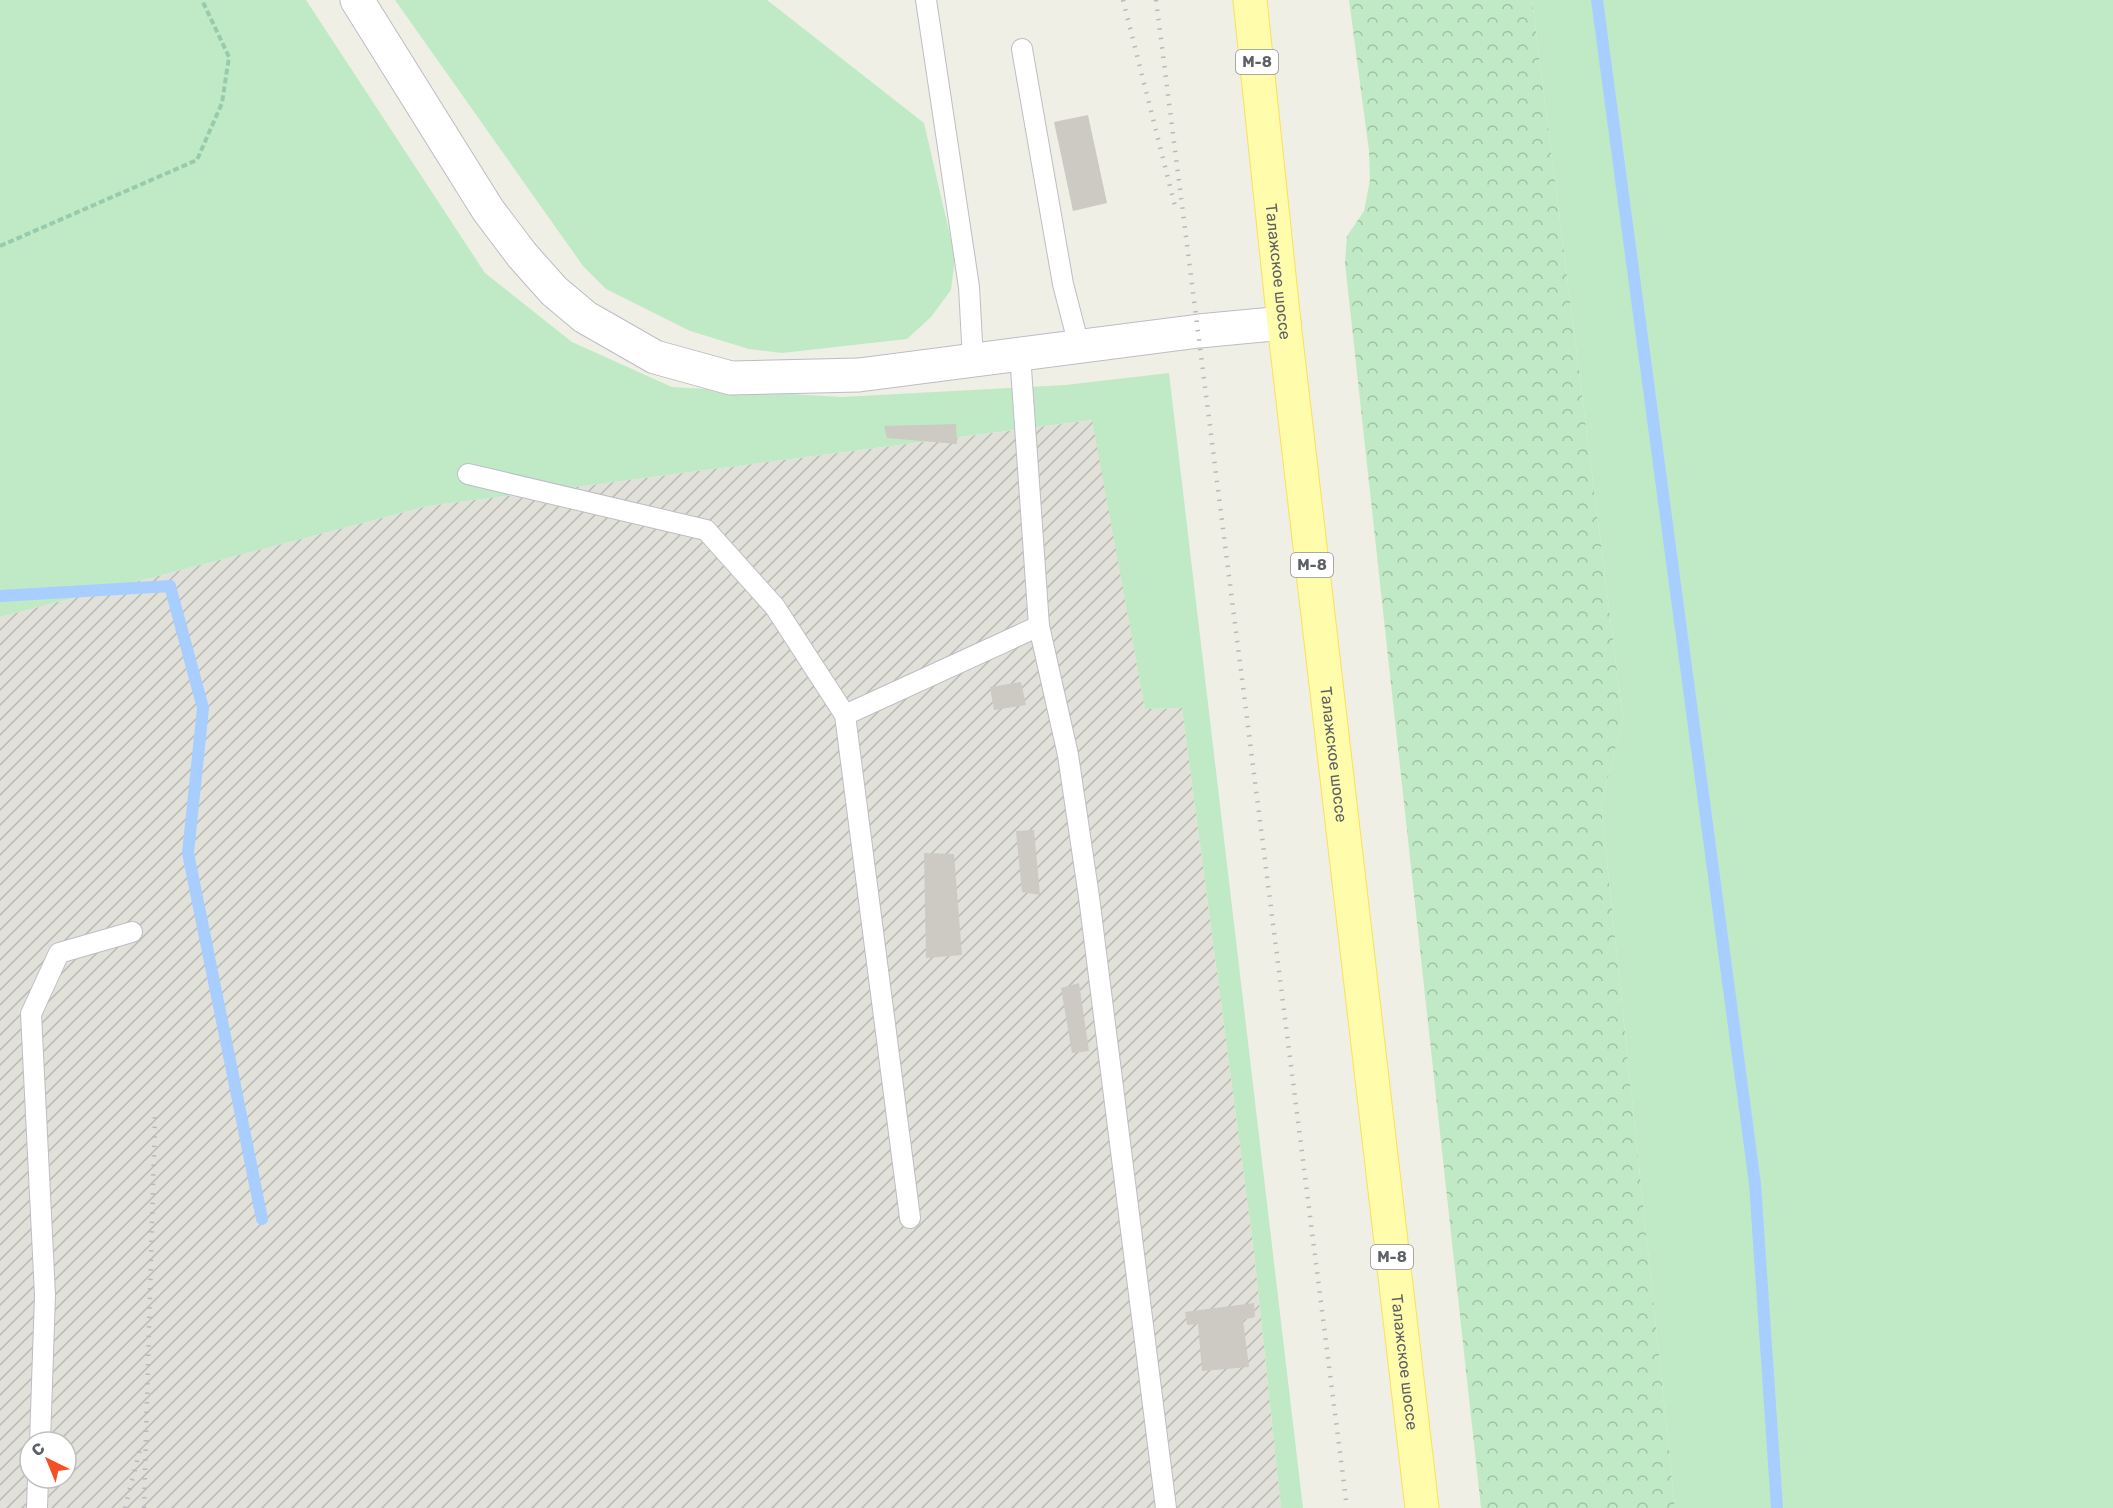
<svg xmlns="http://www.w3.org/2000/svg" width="2113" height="1508" font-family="Rubik,sans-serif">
  <defs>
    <pattern id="industrial-furrows" width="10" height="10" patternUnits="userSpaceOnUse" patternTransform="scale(1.5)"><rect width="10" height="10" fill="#e1e1da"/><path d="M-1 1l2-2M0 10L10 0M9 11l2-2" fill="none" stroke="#babab5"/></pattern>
    <pattern id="forest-crowns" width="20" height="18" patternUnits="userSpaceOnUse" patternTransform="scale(1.5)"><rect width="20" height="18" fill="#c0eac5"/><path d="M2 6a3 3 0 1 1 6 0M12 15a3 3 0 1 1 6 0" fill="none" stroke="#9fc1a4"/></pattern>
  </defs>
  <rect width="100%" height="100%" fill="#f0efe5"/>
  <path fill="url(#industrial-furrows)" fill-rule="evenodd" d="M1093,420L1145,709L1182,708L1254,1252L1281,1508H0V617L428,506ZM30,1442H66V1478H30Z"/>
  <g fill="#c0eac5">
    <polygon points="0,0 306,0 485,273 572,342 672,387 841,397 1065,385 1169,373 1303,1508 1281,1508 1254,1252 1182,708 1145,709 1092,420 428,506 0,617"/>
    <polygon points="395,0 767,0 924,123 955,257 951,290 931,317 907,339 782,353 749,349 690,331 606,289 583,266"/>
    <polygon points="1532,0 2113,0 2113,1508 1675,1508 1601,805 1623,719"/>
  </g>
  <polygon fill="url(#forest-crowns)" points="1349,0 1532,0 1623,719 1601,805 1675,1508 1481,1508 1345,263 1347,236 1364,211 1370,180 1369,151"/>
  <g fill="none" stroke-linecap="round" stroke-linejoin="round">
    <g stroke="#a7ceff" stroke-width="12">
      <polyline points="1597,0 1755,1184 1777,1508"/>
      <polyline points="0,596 170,586 203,708 188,853 262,1219"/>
    </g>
  </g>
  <g fill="#cccac2">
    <polygon points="1088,115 1107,203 1073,211 1054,122"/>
    <polygon points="956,424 957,444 887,438 884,426"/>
    <polygon points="1021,682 1026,705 994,710 990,687"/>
    <polygon points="1034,830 1040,895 1022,892 1016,831"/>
    <polygon points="924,853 954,854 962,955 926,958"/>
    <polygon points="1079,983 1089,1051 1072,1053 1061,988"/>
    <polygon points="1254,1303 1255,1317 1243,1320 1249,1367 1202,1371 1198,1324 1187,1325 1185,1312"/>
  </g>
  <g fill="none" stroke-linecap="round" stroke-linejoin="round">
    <defs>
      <g id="lane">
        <polyline points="926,0 969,287 973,360"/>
        <polyline points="1022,49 1063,284 1079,346"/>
        <polyline points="1020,354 1039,626 1068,755 1089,897 1166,1508"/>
        <polyline points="468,474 706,530 775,607 845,715"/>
        <polyline points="910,1218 845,715 1039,626"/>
        <polyline points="40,1442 45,1295 31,1014 59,953 132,932"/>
        <polyline points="37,1508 38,1478"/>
      </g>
      <polyline id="secondary" points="357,0 488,210 522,255 554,291 585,317 655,357 731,378 859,375 1199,331 1284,323"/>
      <g id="primary">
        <path id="s1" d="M1250,0L1284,323L1422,1508"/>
      </g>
    </defs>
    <use href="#lane" stroke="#bdbec5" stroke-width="22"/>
    <use href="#secondary" stroke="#bbbdc4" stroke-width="35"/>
    <use href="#primary" stroke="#fce153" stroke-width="35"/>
    <polyline stroke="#98cbad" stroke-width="4" stroke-dasharray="6 3" stroke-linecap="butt" points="0,246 197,160 222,103 229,57 202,0"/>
    <use href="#lane" stroke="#fff" stroke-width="20"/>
    <use href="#secondary" stroke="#fff" stroke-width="33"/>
    <use href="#primary" stroke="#fffcac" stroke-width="33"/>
    <g stroke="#b8b9ba" stroke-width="4.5" stroke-dasharray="1.5 8" stroke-linecap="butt">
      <polyline points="1123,0 1176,210"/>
      <polyline points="1156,0 1347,1508"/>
      <polyline points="125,1508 140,1449"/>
      <polyline points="144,1508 155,1116"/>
    </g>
  </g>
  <g text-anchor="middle" stroke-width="4.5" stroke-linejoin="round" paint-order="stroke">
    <g fill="#fff" stroke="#8e9095" stroke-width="1.5">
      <rect x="1236" y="50" width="42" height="24" rx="4.5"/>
      <rect x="1291" y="553" width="42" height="24" rx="4.5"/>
      <rect x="1371" y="1245" width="42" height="24" rx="4.5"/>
    </g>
    <g font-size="15" font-weight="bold" fill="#5d6067">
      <text x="1257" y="67">М-8</text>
      <text x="1312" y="570">М-8</text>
      <text x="1392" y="1262">М-8</text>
    </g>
    <g font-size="16" fill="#5d6067" stroke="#fff">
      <text dy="6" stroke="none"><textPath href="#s1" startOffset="273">Талажское шоссе</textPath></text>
      <text dy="6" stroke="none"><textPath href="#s1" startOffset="759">Талажское шоссе</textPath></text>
      <text dy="6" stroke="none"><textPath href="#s1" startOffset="1371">Талажское шоссе</textPath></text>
    </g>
  </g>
  <g transform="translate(48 1460) rotate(317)"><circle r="28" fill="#ffffff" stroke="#bebfc2" stroke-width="1.5"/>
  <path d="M0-4.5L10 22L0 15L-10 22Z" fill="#f64f26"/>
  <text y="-9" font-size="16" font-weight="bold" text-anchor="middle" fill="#5d6067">С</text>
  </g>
</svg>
